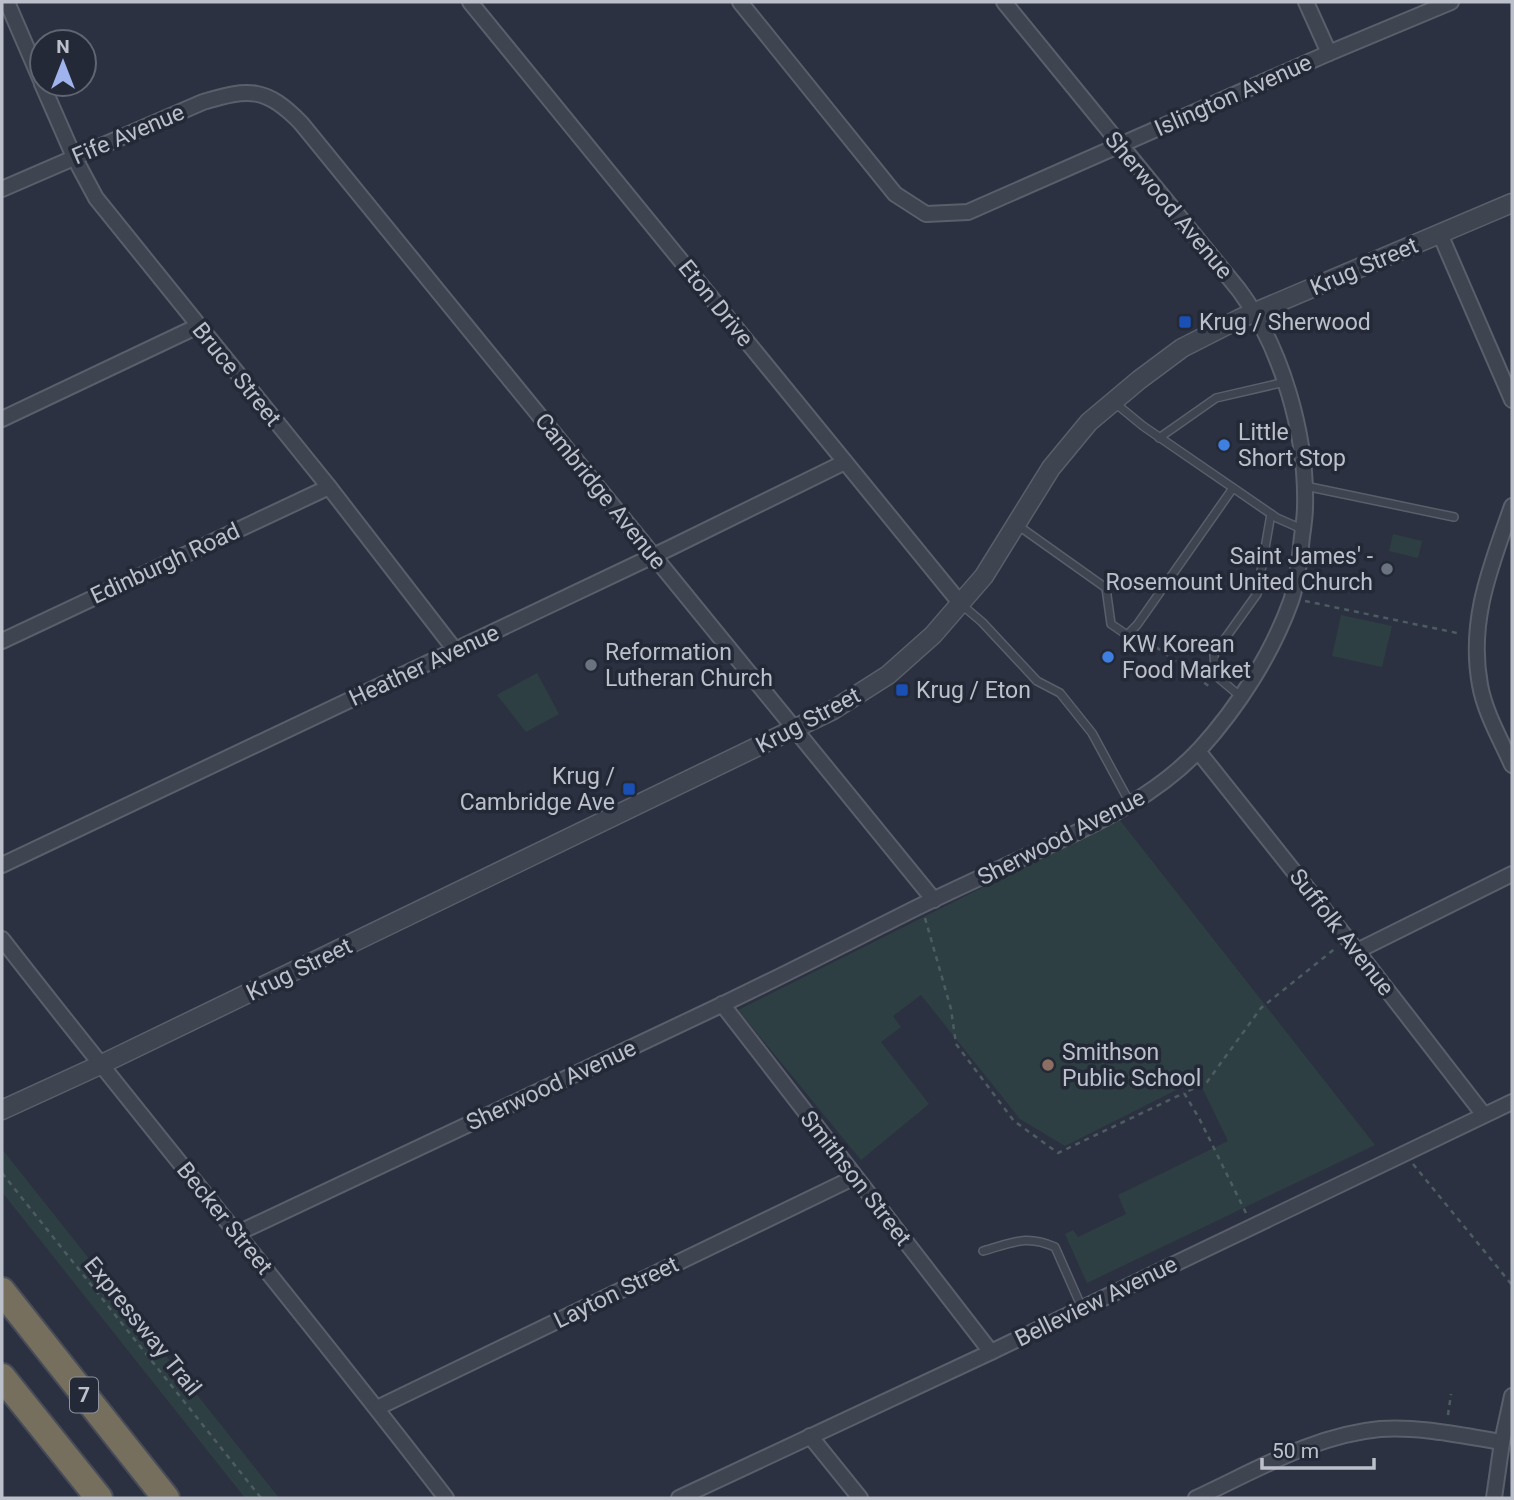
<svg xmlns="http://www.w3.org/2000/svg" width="1514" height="1500" font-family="Roboto,sans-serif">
  <rect width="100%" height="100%" fill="#2b3141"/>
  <g fill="#2e3f43">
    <polygon points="1393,534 1422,541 1418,558 1389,551"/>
    <polygon points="1341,615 1392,626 1382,667 1332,656"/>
    <polygon points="537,673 559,714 526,732 497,695"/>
    <polygon points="1119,819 1375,1145 1087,1283 1065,1234 1073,1230 1078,1237 1126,1214 1118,1195 1228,1141 1198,1079 1065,1146 1020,1119 921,995 893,1016 901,1027 881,1042 929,1104 861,1160 738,1010"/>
    <polygon points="2,1149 279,1498 245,1498 2,1192"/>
  </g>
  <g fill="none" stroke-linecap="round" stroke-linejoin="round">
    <defs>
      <g id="service">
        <polyline points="1115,403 1143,426 1277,518 1302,529"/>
        <polyline points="1159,438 1216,398 1285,382"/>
        <polyline points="1305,486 1454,517"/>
        <polyline points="1016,524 1106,588 1111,624 1127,635 1137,625 1233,488"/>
        <polyline points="962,605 982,622 1037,681 1060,693 1092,733 1130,803"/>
        <polyline points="1240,696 1215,675 1214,654 1257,594 1271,514"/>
        <path d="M983,1251C1012,1243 1026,1234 1055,1247L1082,1308"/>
      </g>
      <g id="minor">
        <polyline points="7,2 42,83"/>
        <polyline points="470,2 961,604"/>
        <polyline points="740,2 895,194 926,214 968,212 1329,53 1451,2"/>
        <polyline points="1306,2 1329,53"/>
        <polyline points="42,84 74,157 96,198 329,487 455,650"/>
        <path d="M2,189L203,102C249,88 266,87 301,123L934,900"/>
        <polyline points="1440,234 1512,400"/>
        <polyline points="2,419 198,326"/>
        <path d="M1512,506C1491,566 1468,620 1480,685C1485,713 1501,740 1512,765"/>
        <polyline points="2,641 329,487"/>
        <polyline points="1198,751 1357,951 1484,1115"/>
        <polyline points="2,865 670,548 845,462"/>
        <path d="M2,939C148,1127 301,1309 446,1498"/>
        <polyline points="1357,951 1512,874"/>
        <polyline points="722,1004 991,1352"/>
        <path d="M238,1233C399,1157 559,1082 719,1006C786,974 852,940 918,907C961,886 1004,867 1048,846C1102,821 1158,794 1200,749C1238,707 1272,654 1291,601C1297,583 1299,564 1301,546C1302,533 1305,520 1305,507C1307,435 1282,348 1239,290L1004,2"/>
        <polyline points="377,1408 855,1177"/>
        <polyline points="810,1436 860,1498"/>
        <polyline points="679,1498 991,1352 1512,1102"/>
        <path d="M1196,1498C1255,1471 1314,1435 1380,1429C1420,1426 1463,1436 1502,1442"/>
        <polyline points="1494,1498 1502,1442 1512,1396"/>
      </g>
      <polyline id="tertiary" points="2,1110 100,1065 833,710 888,675 933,635 984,576 1051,468 1089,422 1139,380 1182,348 1239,319 1512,203"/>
      <g id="motorway">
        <polyline points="2,1291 166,1498"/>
        <polyline points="2,1377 99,1498"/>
      </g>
    </defs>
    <use href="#service" stroke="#5a5f6b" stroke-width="10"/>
    <use href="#minor" stroke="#5a5f6b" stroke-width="18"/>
    <use href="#tertiary" stroke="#5a5f6b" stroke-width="21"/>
    <use href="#motorway" stroke="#464c58" stroke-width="30"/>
    <g stroke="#4d5c61" stroke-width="2.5" stroke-dasharray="5 5" stroke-linecap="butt">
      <polyline points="1305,601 1457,633"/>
      <polyline points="1140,635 1210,687"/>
      <polyline points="925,918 951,1009 956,1044 1014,1121 1058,1153 1184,1093"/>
      <polyline points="1413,1164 1512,1285"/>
      <polyline points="2,1173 261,1498"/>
      <polyline points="1246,1213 1199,1118 1184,1093 1207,1082 1261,1008 1337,947"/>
      <polyline points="1448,1415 1451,1394"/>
    </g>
    <use href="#service" stroke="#3f4451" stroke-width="7"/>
    <use href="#minor" stroke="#3f4451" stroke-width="14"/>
    <use href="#tertiary" stroke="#3f4451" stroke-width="18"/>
    <use href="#motorway" stroke="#766f5d" stroke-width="26"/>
  </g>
  <g fill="#1a4fb4" stroke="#232936" stroke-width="2.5">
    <rect x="1178" y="315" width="14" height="14" rx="3.5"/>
    <rect x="895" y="683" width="14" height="14" rx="3.5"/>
    <rect x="622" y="782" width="14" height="14" rx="3.5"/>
  </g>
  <g fill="#3f7fe0" stroke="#232936" stroke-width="2.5">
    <circle cx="1224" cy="445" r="7"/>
    <circle cx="1108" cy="657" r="7"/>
  </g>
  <g fill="#6b7280" stroke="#232936" stroke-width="2.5">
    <circle cx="1387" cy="569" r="7"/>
    <circle cx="591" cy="665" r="7"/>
  </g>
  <circle fill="#8d6e63" stroke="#232936" stroke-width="2.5" cx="1048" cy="1065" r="7"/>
  <g text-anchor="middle" stroke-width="7" stroke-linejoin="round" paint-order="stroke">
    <rect fill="#232936" stroke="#8e939e" stroke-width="2" x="70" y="1377.5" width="28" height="35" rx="5"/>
    <g font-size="21" font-weight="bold" fill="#bcc0cb">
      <text x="84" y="1402">7</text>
    </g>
    <g font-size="23" fill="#bcc0cb" stroke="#232936">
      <text transform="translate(1233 95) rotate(-24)" y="8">Islington Avenue</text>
      <text transform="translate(128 134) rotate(-23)" y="8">Fife Avenue</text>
      <text transform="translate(1169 205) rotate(50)" y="8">Sherwood Avenue</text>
      <text transform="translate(1364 266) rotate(-23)" y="8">Krug Street</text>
      <text transform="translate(716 303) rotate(51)" y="8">Eton Drive</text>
      <text transform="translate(237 374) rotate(51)" y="8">Bruce Street</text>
      <text transform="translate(601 491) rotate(51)" y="8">Cambridge Avenue</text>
      <text transform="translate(165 563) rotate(-25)" y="8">Edinburgh Road</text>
      <text transform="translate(424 665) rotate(-25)" y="8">Heather Avenue</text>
      <text transform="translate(808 720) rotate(-28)" y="8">Krug Street</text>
      <text transform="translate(1061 837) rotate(-27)" y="8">Sherwood Avenue</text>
      <text transform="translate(1342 932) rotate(52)" y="8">Suffolk Avenue</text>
      <text transform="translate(299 969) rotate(-26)" y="8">Krug Street</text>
      <text transform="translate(551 1085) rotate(-25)" y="8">Sherwood Avenue</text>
      <text transform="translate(856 1178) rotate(52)" y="8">Smithson Street</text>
      <text transform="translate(225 1218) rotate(51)" y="8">Becker Street</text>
      <text transform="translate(616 1292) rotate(-26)" y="8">Layton Street</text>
      <text transform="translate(1096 1301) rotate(-26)" y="8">Belleview Avenue</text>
      <text transform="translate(143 1326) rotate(51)" y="8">Expressway Trail</text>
    </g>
    <g font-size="23" fill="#bcc0cb" stroke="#232936" text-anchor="start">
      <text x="1199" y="330">Krug / Sherwood</text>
      <text x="1238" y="440">Little<tspan x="1238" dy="26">Short Stop</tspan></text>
      <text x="1373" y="564" text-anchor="end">Saint James' -<tspan x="1373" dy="26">Rosemount United Church</tspan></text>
      <text x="1122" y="652">KW Korean<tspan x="1122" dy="26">Food Market</tspan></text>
      <text x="605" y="660">Reformation<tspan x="605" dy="26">Lutheran Church</tspan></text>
      <text x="916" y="698">Krug / Eton</text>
      <text x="615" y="784" text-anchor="end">Krug /<tspan x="615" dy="26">Cambridge Ave</tspan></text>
      <text x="1062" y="1060">Smithson<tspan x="1062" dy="26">Public School</tspan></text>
    </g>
  </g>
  <rect width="1514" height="1500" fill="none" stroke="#bcc0cb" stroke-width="7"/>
  <g transform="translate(63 63)"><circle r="33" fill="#232936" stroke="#606572" stroke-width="2"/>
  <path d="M0-5L12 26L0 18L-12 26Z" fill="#9fb3ed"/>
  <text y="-10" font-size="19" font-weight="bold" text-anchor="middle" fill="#bcc0cb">N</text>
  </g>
  <path d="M1262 1458v10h112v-10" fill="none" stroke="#bcc0cb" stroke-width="3.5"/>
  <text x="1272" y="1458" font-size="21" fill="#bcc0cb" stroke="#232936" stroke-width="5" paint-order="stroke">50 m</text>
</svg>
